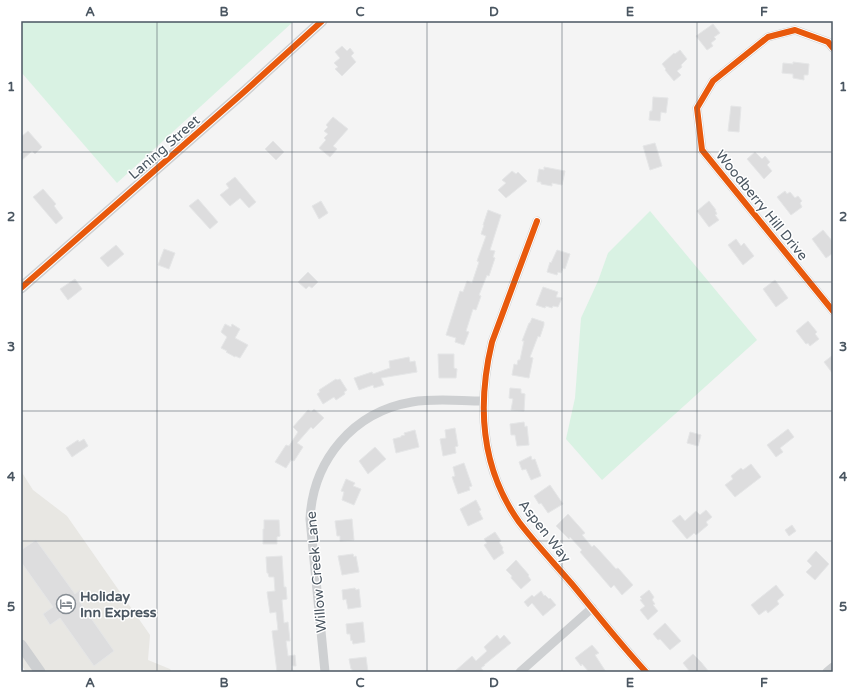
<svg xmlns="http://www.w3.org/2000/svg" width="854" height="693" font-family="'Varela Round',sans-serif">
  <rect width="100%" height="100%" fill="#f4f4f4"/>
  <polygon fill="#e8e7e3" points="21,471 33,490 67,516 150,635 148,660 170,669 172,672 26,672 21,664"/>
  <g fill="#d9f2e3">
    <polygon points="21,21 294,21 117,183 21,72"/>
    <polygon points="650,211 757,340 602,480 566,439 575,398 581,318 598,281 608,253"/>
  </g>
  <g fill="#ddddde" stroke="#e5e6e7">
    <polygon points="713,24 720,33 714,37 716,39 711,43 713,46 707,50 696,36"/>
    <polygon points="342,46 347,51 350,48 354,53 351,56 356,62 342,76 335,69 338,67 334,63 340,58 335,52"/>
    <polygon points="680,50 687,59 681,65 682,67 677,71 681,75 674,81 665,70 666,69 662,64 674,53 675,54"/>
    <polygon points="793,62 809,64 808,75 804,75 804,80 793,78 793,74 782,73 783,63 793,64"/>
    <polygon points="653,97 668,98 666,113 661,112 660,121 649,120 650,111 652,111"/>
    <polygon points="731,106 741,107 739,132 728,131"/>
    <polygon points="333,117 348,129 333,146 337,149 330,157 319,148 326,140 324,138 328,134 324,131 328,127 326,125"/>
    <polygon points="28,131 42,147 35,154 32,151 21,161 21,137"/>
    <polygon points="273,141 284,152 276,160 265,149"/>
    <polygon points="655,143 662,166 650,170 643,146"/>
    <polygon points="755,152 762,159 765,156 770,162 767,165 772,171 764,179 747,159"/>
    <polygon points="544,167 565,171 562,185 552,183 552,186 541,184 541,182 537,182 539,169 544,170"/>
    <polygon points="512,171 516,174 518,172 527,181 506,198 498,190 506,183 502,180"/>
    <polygon points="235,177 256,202 249,208 240,198 230,206 220,195 229,188 226,184"/>
    <polygon points="43,189 56,204 54,206 63,218 56,224 33,197"/>
    <polygon points="785,191 787,194 790,192 795,198 798,196 802,201 800,203 802,207 791,215 777,197"/>
    <polygon points="198,199 218,222 210,229 189,206"/>
    <polygon points="321,201 328,213 319,219 312,206"/>
    <polygon points="709,201 716,210 715,210 717,214 715,215 719,220 709,227 697,211"/>
    <polygon points="488,210 501,215 490,250 495,251 493,257 495,258 489,276 487,275 479,295 481,296 476,310 473,309 466,331 469,332 464,345 455,342 456,338 446,335 460,291 463,292 467,281 472,283 479,262 477,261 486,236 481,234 484,225 483,225"/>
    <polygon points="823,230 833,242 833,253 826,258 812,239"/>
    <polygon points="736,239 741,246 744,243 754,256 743,265 728,245"/>
    <polygon points="116,245 124,254 108,267 100,258"/>
    <polygon points="164,249 175,253 169,269 158,265"/>
    <polygon points="557,250 570,254 565,269 563,268 561,273 558,272 557,275 547,272 550,262 551,263"/>
    <polygon points="308,272 318,282 312,288 309,286 306,289 298,282"/>
    <polygon points="75,279 82,289 68,300 60,289"/>
    <polygon points="775,280 788,298 776,307 763,289"/>
    <polygon points="543,287 558,292 556,297 562,298 558,307 553,306 552,308 546,306 545,308 536,305"/>
    <polygon points="532,318 544,322 544,325 540,337 538,336 530,357 533,358 529,378 512,375 514,364 517,365 518,360 520,360 524,341 522,341 529,323 530,323"/>
    <polygon points="808,321 817,332 815,334 819,339 810,346 808,343 806,344 796,331"/>
    <polygon points="225,324 231,327 232,324 240,329 235,338 248,345 240,358 235,356 235,357 226,352 227,351 221,348 227,337 221,332"/>
    <polygon points="438,354 454,354 454,368 457,369 456,378 439,378"/>
    <polygon points="833,355 833,374 824,362"/>
    <polygon points="409,357 410,362 415,361 417,372 381,378 384,385 374,388 373,385 359,390 354,378 372,372 373,374 390,368 389,361"/>
    <polygon points="336,379 337,380 340,379 347,390 344,392 345,394 336,400 334,397 323,404 317,394 320,392 319,390"/>
    <polygon points="510,388 521,389 521,393 525,394 524,411 511,410 513,399 509,398"/>
    <polygon points="314,409 324,418 313,429 311,427 297,443 303,447 294,461 291,460 286,468 275,462 286,445 289,446 298,432 293,427 308,410 311,412"/>
    <polygon points="524,422 525,427 527,426 529,445 517,446 515,435 511,435 510,424"/>
    <polygon points="455,428 458,446 455,447 456,453 443,456 440,439 446,438 445,430"/>
    <polygon points="788,429 794,437 780,448 783,452 776,457 767,445"/>
    <polygon points="415,430 419,447 396,453 393,439 401,437 401,436 405,435 404,433"/>
    <polygon points="690,432 701,435 698,446 687,443"/>
    <polygon points="84,439 88,446 72,457 66,448 78,440 79,442"/>
    <polygon points="375,447 386,459 368,474 359,461"/>
    <polygon points="531,456 532,460 535,459 541,476 531,480 526,469 522,470 519,462"/>
    <polygon points="464,463 472,486 469,487 470,490 458,494 452,477 455,476 453,467"/>
    <polygon points="751,464 761,477 735,497 725,485 733,479 731,476 741,468 743,470"/>
    <polygon points="346,479 355,483 353,486 361,489 354,505 342,500 344,492 341,491"/>
    <polygon points="550,485 563,504 548,513 541,503 539,504 534,496"/>
    <polygon points="476,500 481,510 479,511 483,519 468,526 460,509"/>
    <polygon points="706,510 712,517 706,522 708,525 696,535 694,533 687,539 672,521 680,515 685,521 696,511 700,515"/>
    <polygon points="568,514 585,533 582,535 592,547 594,545 598,549 616,569 618,568 633,585 622,595 614,585 611,588 580,552 582,550 570,537 569,539 556,526"/>
    <polygon points="352,519 354,540 340,541 340,536 337,536 335,521"/>
    <polygon points="264,520 279,520 280,536 277,537 277,544 263,544 263,529 264,529"/>
    <polygon points="792,525 796,531 789,536 785,530"/>
    <polygon points="495,532 501,541 499,542 503,548 502,549 504,553 494,560 484,545 487,543 484,539"/>
    <polygon points="36,540 75,594 80,590 85,597 79,601 114,651 94,666 60,618 50,625 43,614 53,607 21,562 21,550"/>
    <polygon points="816,551 829,564 815,580 806,572 812,566 807,561"/>
    <polygon points="353,554 354,557 356,556 359,572 342,575 338,556"/>
    <polygon points="282,556 284,587 286,587 287,599 282,600 284,623 288,622 290,641 286,641 288,656 295,655 296,666 292,666 293,672 277,672 272,631 278,630 276,612 270,613 267,592 275,591 274,577 269,577 268,573 267,573 266,557"/>
    <polygon points="516,560 529,575 528,576 531,580 521,589 511,578 512,576 506,570"/>
    <polygon points="776,585 784,595 777,601 779,604 768,613 766,610 759,615 751,605"/>
    <polygon points="355,588 356,590 359,589 361,607 348,609 346,599 343,600 342,590"/>
    <polygon points="649,590 654,597 652,600 655,604 653,605 658,611 648,620 640,610 645,606 640,600 642,599 640,597"/>
    <polygon points="541,591 544,596 545,595 549,599 550,598 556,605 543,616 532,603 528,607 524,602 532,595 534,597"/>
    <polygon points="363,622 365,642 353,644 352,640 351,641 350,634 347,634 346,624"/>
    <polygon points="665,623 681,641 670,650 660,639 658,640 653,634"/>
    <polygon points="497,635 500,639 504,635 511,643 484,665 485,665 481,668 484,672 454,672 471,657 472,656 476,661 487,651 484,647"/>
    <polygon points="592,645 599,653 595,655 606,672 589,672 582,664 581,666 575,658"/>
    <polygon points="693,654 701,662 709,672 690,672 683,663"/>
    <polygon points="366,657 368,672 352,672 352,669 351,669 349,659"/>
  </g>
  <g fill="none" stroke-linecap="round" stroke-linejoin="round">
    <g stroke="#ced0d2" stroke-width="9">
      <polyline points="833,48 828,42 795,30 768,37 713,81 697,108 702,150 833,311"/>
      <path d="M537,221L492,342C477,405 480,467 519,522C535,543 554,563 572,584C596,613 620,644 646,672"/>
      <path d="M325,672L310,519C313,460 353,412 412,402C435,398 460,401 483,401"/>
      <polyline points="520,672 592,608"/>
      <polyline points="827,672 833,667"/>
    </g>
    <g stroke="#ced0d2" stroke-width="11">
      <polyline points="21,288 244,92 322,21"/>
      <polyline points="21,645 40,672"/>
    </g>
    <defs>
      <g id="cycleway">
        <polyline points="833,48 828,42 795,30 768,37 713,81 697,108 702,150 833,311"/>
        <path d="M537,221L492,342C477,405 480,467 519,522C535,543 554,563 572,584C596,613 620,644 646,672"/>
        <polyline points="21,288 244,92 322,21"/>
      </g>
    </defs>
    <use href="#cycleway" stroke="#fff" stroke-width="8"/>
    <use href="#cycleway" stroke="#e8590c" stroke-width="6"/>
  </g>
  <path fill="none" stroke="#4a5661" stroke-width="1" stroke-opacity="0.55" d="M157,21V672M292,21V672M427,21V672M562,21V672M697,21V672M21,152H833M21,282H833M21,411H833M21,541H833"/>
  <defs>
    <symbol id="hotel-ring" viewBox="-11 -11 22 22"><circle r="9.5" fill="#fff" stroke="#868d94" stroke-width="1.5"/><path d="M-6-4.5h1.5V1H6V5H4.5V3h-9V5H-6ZM-4 0a1.8 1.8 0 1 1 3.6 0ZM.5 0V-2.5h3Q6-2.5 6 0Z" fill="#868d94"/></symbol>
  </defs>
  <g fill-rule="evenodd">
    <use href="#hotel-ring" x="55" y="593" width="22" height="22"/>
  </g>
  <g text-anchor="middle" stroke-width="3" stroke-linejoin="round" paint-order="stroke">
    <g font-size="14" fill="#4a5661" stroke="#fff">
      <text transform="translate(164 147) rotate(-41)" y="5">Laning Street</text>
      <text transform="translate(762 205) rotate(51)" y="5">Woodberry Hill Drive</text>
      <text transform="translate(545 531) rotate(52)" y="5">Aspen Way</text>
      <text transform="translate(316 572) rotate(-95)" y="5">Willow Creek Lane</text>
    </g>
    <g font-size="14" font-weight="bold" fill="#4a5661" stroke="#fff" text-anchor="start">
      <text x="80" y="601">Holiday<tspan x="80" dy="16">Inn Express</tspan></text>
    </g>
  </g>
  <rect width="854" height="693" fill="none" stroke="#ffffff" stroke-width="44"/>
  <rect x="22" y="22" width="810" height="649" fill="none" stroke="#4a5661" stroke-width="1.5"/>
  <g font-size="13" text-anchor="middle" font-weight="bold" fill="#4a5661">
    <text x="90" y="16">A</text>
    <text x="224" y="16">B</text>
    <text x="360" y="16">C</text>
    <text x="494" y="16">D</text>
    <text x="630" y="16">E</text>
    <text x="764" y="16">F</text>
    <text x="11" y="91">1</text>
    <text x="843" y="91">1</text>
    <text x="11" y="221">2</text>
    <text x="843" y="221">2</text>
    <text x="11" y="351">3</text>
    <text x="843" y="351">3</text>
    <text x="11" y="481">4</text>
    <text x="843" y="481">4</text>
    <text x="11" y="611">5</text>
    <text x="843" y="611">5</text>
    <text x="90" y="687">A</text>
    <text x="224" y="687">B</text>
    <text x="360" y="687">C</text>
    <text x="494" y="687">D</text>
    <text x="630" y="687">E</text>
    <text x="764" y="687">F</text>
  </g>
</svg>
